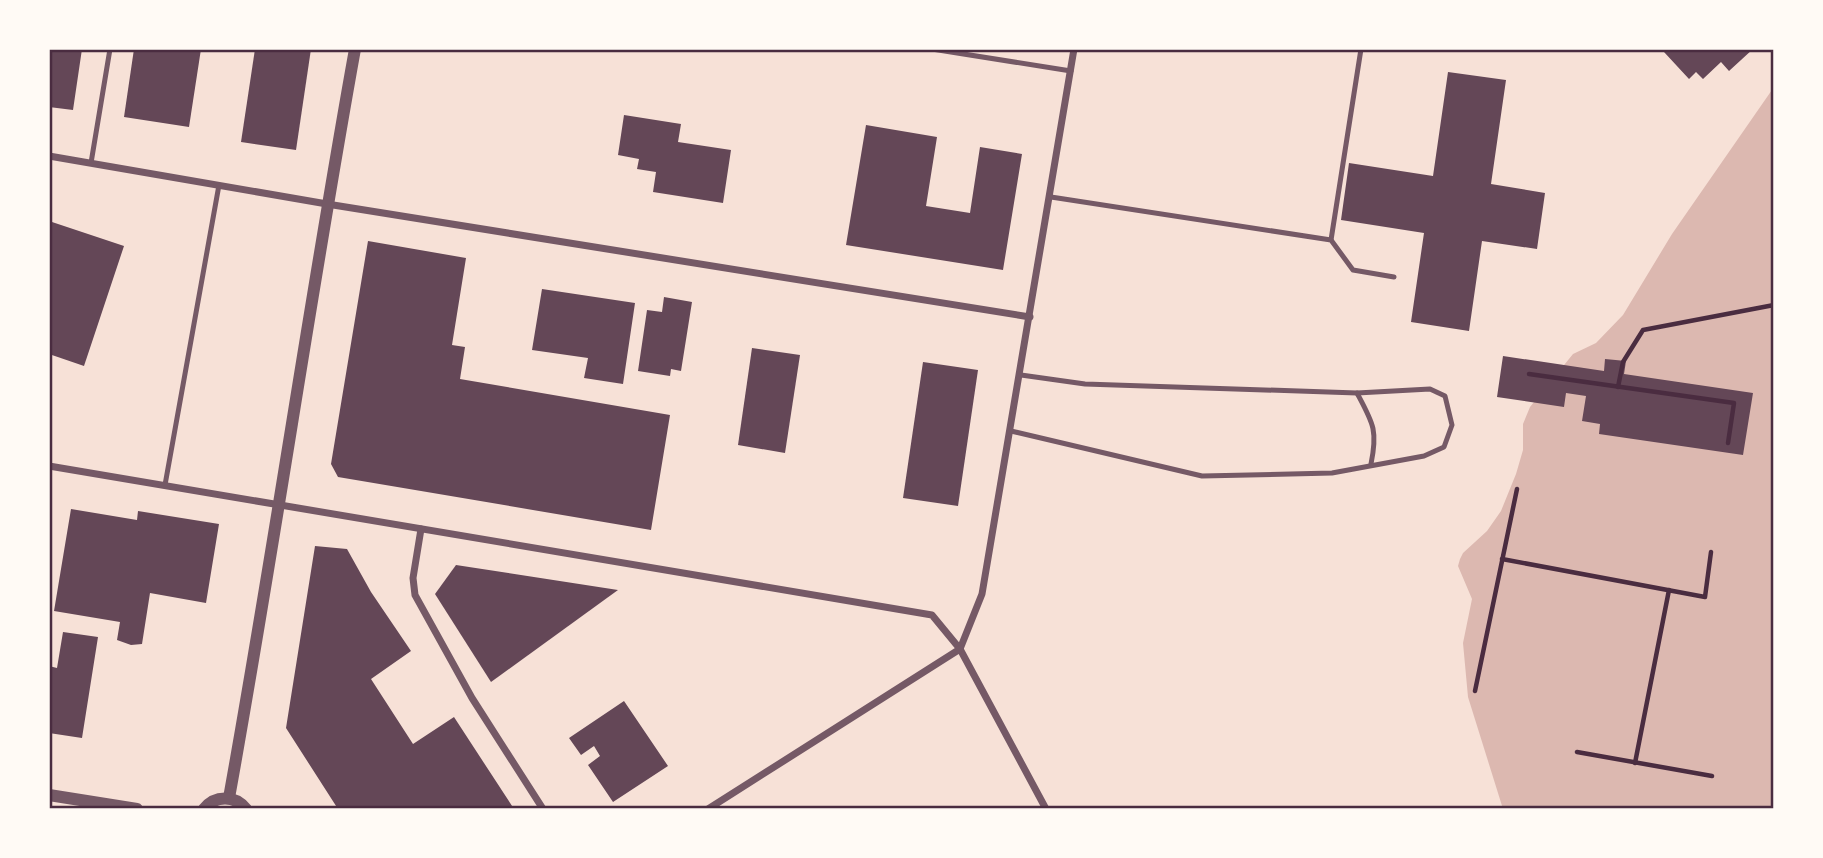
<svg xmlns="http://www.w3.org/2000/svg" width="1823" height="858" font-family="'Libre Baskerville',serif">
  <rect width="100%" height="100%" fill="#f7e1d7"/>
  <polygon fill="#dcb8b0" points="1774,87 1774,809 1503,809 1468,697 1463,643 1472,599 1458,566 1460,559 1463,553 1487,531 1501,511 1516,474 1523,450 1523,424 1530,407 1573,354 1596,343 1623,315 1672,234"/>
  <g fill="#644757">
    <polygon points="49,49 82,49 73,110 49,107 52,63 49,63"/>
    <polygon points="134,49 201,49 189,127 124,117"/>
    <polygon points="255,49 311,49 296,150 241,142"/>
    <polygon points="1668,49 1753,49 1729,71 1721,62 1703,79 1696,72 1689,79 1664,52"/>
    <polygon points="1448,72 1506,80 1491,184 1545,193 1537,249 1482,241 1469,331 1411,322 1424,233 1341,220 1349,163 1433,176"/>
    <polygon points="624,115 681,124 678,142 731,150 723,203 653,192 656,172 637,169 639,159 618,155"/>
    <polygon points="866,125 937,137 926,206 970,213 980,147 1022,154 1003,270 846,245"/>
    <polygon points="49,221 124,246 84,366 49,354"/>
    <polygon points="368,241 466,258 452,345 465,347 460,379 670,415 651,530 338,477 331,464"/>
    <polygon points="542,289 635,303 623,384 584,378 588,358 532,350"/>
    <polygon points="664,297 692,302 681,371 671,369 670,376 638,371 647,310 662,312"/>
    <polygon points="752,348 800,355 785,453 738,445"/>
    <polygon points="1503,356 1604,371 1605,359 1626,361 1624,374 1753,393 1743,455 1599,434 1600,424 1582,421 1586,396 1566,393 1564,407 1497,397"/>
    <polygon points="923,362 978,370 958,506 903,498"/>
    <polygon points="71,509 137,520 138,511 219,524 206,603 150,593 142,644 131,645 117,640 120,622 54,611"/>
    <polygon points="315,546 347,549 371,592 411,651 371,679 413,744 454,717 514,809 338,809 286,728"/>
    <polygon points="456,565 618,590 491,682 435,594"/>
    <polygon points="63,632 98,637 82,738 49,733 49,666 57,668"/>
    <polygon points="624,701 668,766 613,802 588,765 600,756 594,746 581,755 569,738"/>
  </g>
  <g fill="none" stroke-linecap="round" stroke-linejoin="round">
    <g stroke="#4a2c40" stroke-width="4.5">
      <polyline points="1529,374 1734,403 1728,443"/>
      <polyline points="1618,387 1623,362 1643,330 1774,305"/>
      <polyline points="1502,559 1705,597 1711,552"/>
      <polyline points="1475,691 1517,489"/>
      <polyline points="1577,752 1712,776"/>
      <polyline points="1635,763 1669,590"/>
    </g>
    <g stroke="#755966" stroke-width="5">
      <polyline points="932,49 1071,71"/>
      <polyline points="91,163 110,49"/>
      <polyline points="1051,197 1331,240 1353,270 1394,277"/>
      <polyline points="1331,240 1361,49"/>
      <path d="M1357,393C1373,423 1378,430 1371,464"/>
      <polyline points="1011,431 1202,476 1332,473 1424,456 1444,447 1452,425 1445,396 1430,389 1357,393 1085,384 1021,375"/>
      <polyline points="165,485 219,185"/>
    </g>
    <g stroke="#755966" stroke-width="7">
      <polyline points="49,156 327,204 1030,317"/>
      <polyline points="49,466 932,615 960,649 1046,809"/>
      <polyline points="421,529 413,578 415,595 472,698 543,809"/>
      <polyline points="960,649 982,594 1074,49"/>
      <polyline points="708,809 960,649"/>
    </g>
    <g stroke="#755966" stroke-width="12">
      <polyline points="49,795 137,809"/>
      <path d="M229,798C274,549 310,298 355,49"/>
      <path d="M204,809C215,795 235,795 246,809"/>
    </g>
  </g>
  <rect width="1823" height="858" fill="none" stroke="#fffaf5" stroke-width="102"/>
  <rect x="51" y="51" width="1721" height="756" fill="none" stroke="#4a2c40" stroke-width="2.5"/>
</svg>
